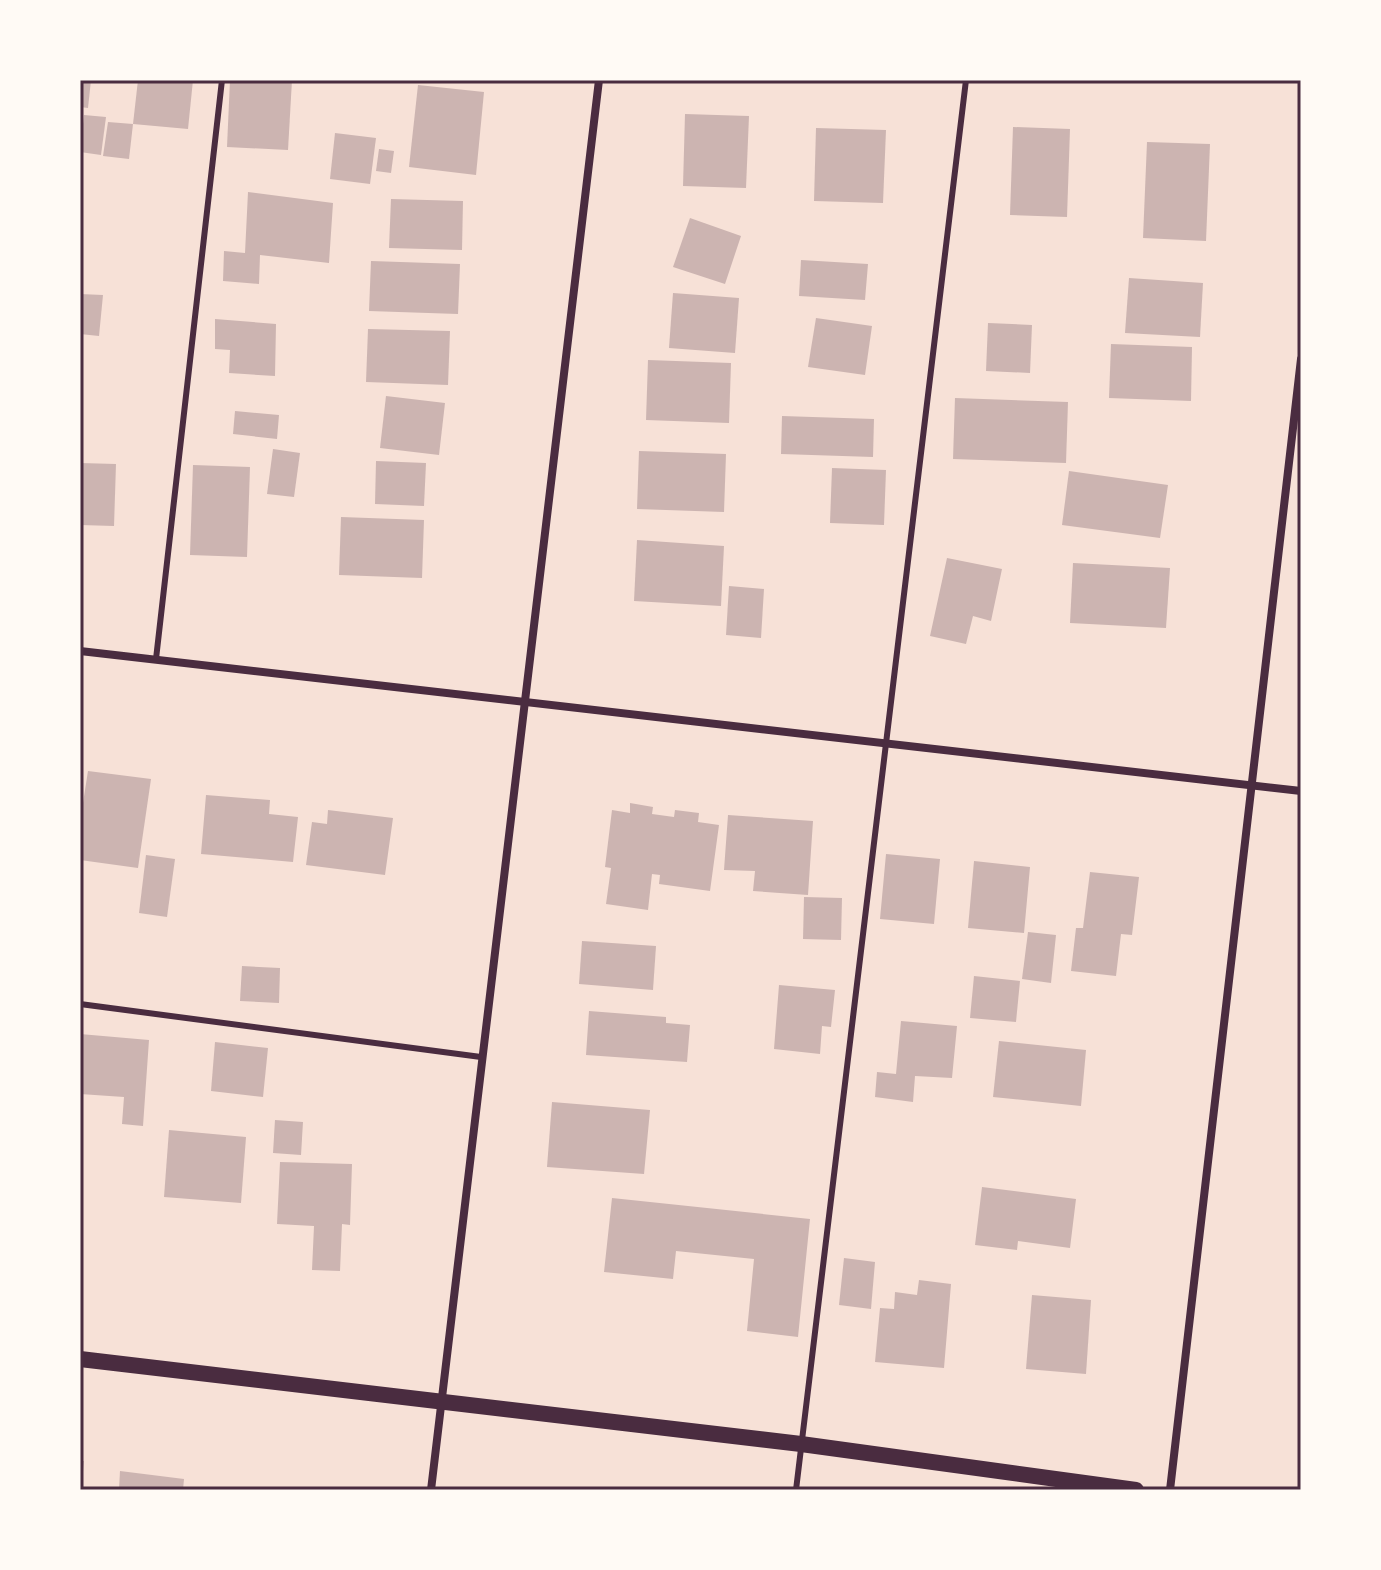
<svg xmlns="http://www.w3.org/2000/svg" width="1381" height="1570" font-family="'Sofia Sans Condensed',sans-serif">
  <rect width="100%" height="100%" fill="#f7e1d7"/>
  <g fill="#ccb4b1">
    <polygon points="80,80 91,80 88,108 80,107"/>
    <polygon points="138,80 193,80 188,129 133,124"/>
    <polygon points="230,80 292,80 288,150 227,147"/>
    <polygon points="418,85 484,92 476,175 409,167"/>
    <polygon points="685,114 749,116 746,188 683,186"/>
    <polygon points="84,115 106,117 101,155 80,152"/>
    <polygon points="108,122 133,124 129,159 103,156"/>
    <polygon points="1013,127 1070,129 1067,217 1010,215"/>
    <polygon points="816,128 886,130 883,203 814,201"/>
    <polygon points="335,133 376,138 370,184 330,179"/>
    <polygon points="1147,142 1210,144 1206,241 1143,238"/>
    <polygon points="379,149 394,151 391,173 376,171"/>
    <polygon points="248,192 333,203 329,263 260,255 259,284 223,281 224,251 245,253"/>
    <polygon points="391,199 463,201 462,250 389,248"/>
    <polygon points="690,218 741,236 725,284 673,267"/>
    <polygon points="801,260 868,264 865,300 799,296"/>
    <polygon points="371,261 460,264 458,314 369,311"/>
    <polygon points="1129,278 1203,283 1200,337 1125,333"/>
    <polygon points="673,293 739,298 735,353 669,348"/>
    <polygon points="80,294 103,295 99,336 80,334"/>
    <polygon points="816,318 872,326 865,375 808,367"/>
    <polygon points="215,319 276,324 275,376 229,373 230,350 215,349"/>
    <polygon points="988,323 1032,325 1030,373 986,371"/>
    <polygon points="368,329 450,331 448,385 366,382"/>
    <polygon points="1111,344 1192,347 1191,401 1109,398"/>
    <polygon points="648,360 731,363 729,423 646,420"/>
    <polygon points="386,396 445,403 439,455 380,448"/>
    <polygon points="955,398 1068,402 1066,463 953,459"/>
    <polygon points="235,411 279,415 277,439 233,434"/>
    <polygon points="782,416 874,419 873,457 781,454"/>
    <polygon points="273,449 300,453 294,497 267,494"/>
    <polygon points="639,451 726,454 724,512 637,509"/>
    <polygon points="376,461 426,463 424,506 375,504"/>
    <polygon points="80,463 116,464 114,526 80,525"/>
    <polygon points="193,465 250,467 247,557 190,555"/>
    <polygon points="832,468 886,470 884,525 830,523"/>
    <polygon points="1069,471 1168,485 1160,538 1062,525"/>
    <polygon points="341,517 424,520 422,578 339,575"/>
    <polygon points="637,540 724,546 721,606 634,601"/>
    <polygon points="947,558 1002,569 991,621 973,616 966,644 930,636"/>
    <polygon points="1073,563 1170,568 1166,628 1070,623"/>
    <polygon points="729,586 764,589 761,638 726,635"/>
    <polygon points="88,771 151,779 138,868 80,860 80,822"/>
    <polygon points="206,795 270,800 269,814 298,817 293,862 201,854"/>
    <polygon points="630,803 653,807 652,814 674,817 675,810 699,813 698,822 719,825 710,891 659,884 660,875 652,874 648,910 606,904 611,868 605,867 612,810 630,813"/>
    <polygon points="328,810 393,818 385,875 306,865 312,822 327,824"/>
    <polygon points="728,815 813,821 808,895 753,891 755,871 724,870"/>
    <polygon points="886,854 940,859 934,924 880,919"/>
    <polygon points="146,855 175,859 167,917 139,913"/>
    <polygon points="974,861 1030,867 1024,933 968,928"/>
    <polygon points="1090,872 1139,877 1132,935 1121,934 1116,976 1071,971 1076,928 1083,928"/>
    <polygon points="804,897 842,898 841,940 803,939"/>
    <polygon points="1028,932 1056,935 1051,983 1022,979"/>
    <polygon points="582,941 656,946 653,990 579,984"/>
    <polygon points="242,966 280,968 279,1003 240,1001"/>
    <polygon points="974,976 1020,981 1016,1022 970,1018"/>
    <polygon points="779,985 835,990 831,1027 822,1026 820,1054 774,1049"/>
    <polygon points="589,1011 666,1017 666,1023 690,1025 687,1062 586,1055"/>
    <polygon points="901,1021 957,1026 952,1078 915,1076 913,1102 875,1097 877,1072 896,1074"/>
    <polygon points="80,1034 149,1040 143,1126 122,1124 124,1097 80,1094"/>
    <polygon points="999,1041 1086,1050 1081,1106 993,1097"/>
    <polygon points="215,1042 268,1048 263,1097 211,1091"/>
    <polygon points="552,1102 650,1110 644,1174 547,1167"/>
    <polygon points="275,1120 303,1122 301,1155 273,1153"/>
    <polygon points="169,1130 246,1137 241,1203 164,1197"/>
    <polygon points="280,1162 352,1164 350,1225 342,1224 340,1271 312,1270 314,1226 277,1224"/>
    <polygon points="982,1187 1076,1199 1070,1248 1018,1241 1017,1250 975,1245"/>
    <polygon points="612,1198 810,1219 798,1337 747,1331 754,1259 676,1251 673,1279 604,1272"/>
    <polygon points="844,1258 875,1262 871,1309 839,1305"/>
    <polygon points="919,1280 951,1284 944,1368 875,1362 880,1308 894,1309 895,1292 917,1295"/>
    <polygon points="1032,1295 1091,1300 1086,1374 1026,1369"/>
    <polygon points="80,1461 84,1461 82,1482 80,1482"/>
    <polygon points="120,1471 184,1479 183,1490 119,1490"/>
  </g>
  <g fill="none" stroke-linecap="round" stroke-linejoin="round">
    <g stroke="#4a2c40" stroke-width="6">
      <polyline points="156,659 222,80"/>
      <polyline points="80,1004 481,1057"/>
      <polyline points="796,1490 966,80"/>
    </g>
    <g stroke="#4a2c40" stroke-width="8">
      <polyline points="80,651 1301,791"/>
      <polyline points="431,1490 599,80"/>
      <polyline points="1170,1490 1301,359"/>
    </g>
    <polyline stroke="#4a2c40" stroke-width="16" points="80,1359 801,1444 1136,1490"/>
  </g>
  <rect width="1381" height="1570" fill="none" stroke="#fffaf5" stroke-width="164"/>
  <rect x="82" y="82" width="1217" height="1406" fill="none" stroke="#4a2c40" stroke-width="3"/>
</svg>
